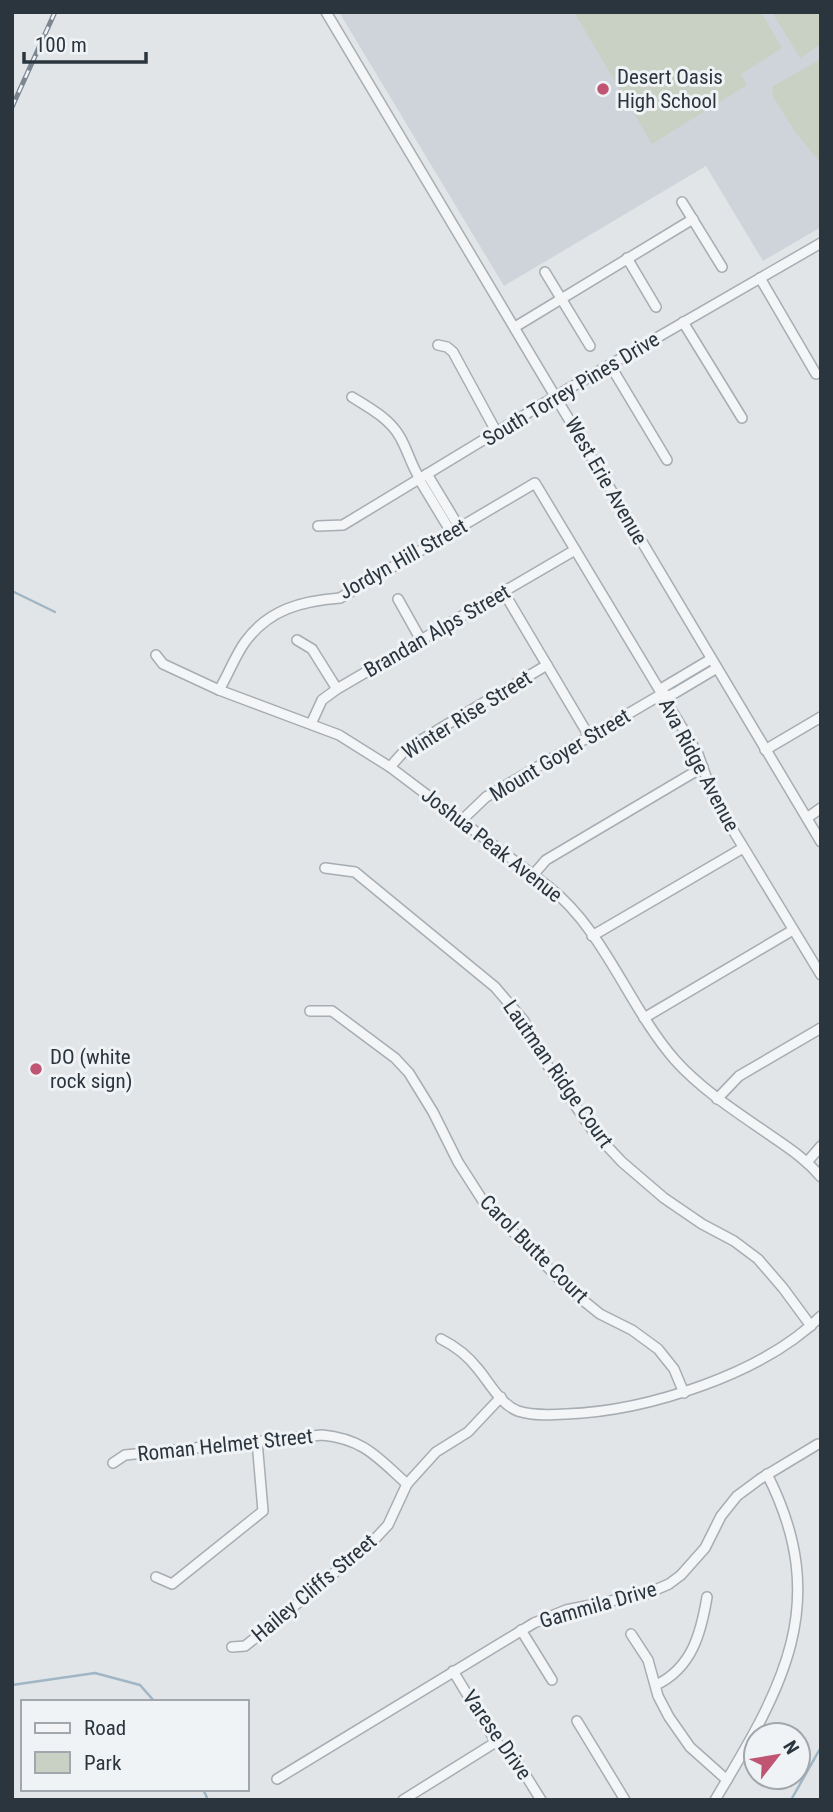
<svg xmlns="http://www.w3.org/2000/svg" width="833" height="1812" font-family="'Roboto Condensed',sans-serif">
  <rect width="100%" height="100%" fill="#e1e5e8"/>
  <polygon fill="#cfd4da" points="339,12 821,12 821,227 763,261 706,166 504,286"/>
  <g fill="#c8d1c3">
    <polygon points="574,12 761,12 782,48 741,74 747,85 652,144"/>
    <polygon points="772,12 821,12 821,44 800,58"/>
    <polygon points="821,59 821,163 796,133 772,95 773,86"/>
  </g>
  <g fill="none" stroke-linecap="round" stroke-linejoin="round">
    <g stroke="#a0b6c4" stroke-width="2.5">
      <polyline points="12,591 55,612"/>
      <polyline points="12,1685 95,1673 140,1685 155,1702"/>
      <polyline points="203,1789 208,1800"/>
      <polyline points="791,1800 821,1747"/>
    </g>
    <defs>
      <g id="minor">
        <polyline points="326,12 821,842"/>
        <polyline points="682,202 722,267"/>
        <polyline points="627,258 656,307"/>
        <polyline points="545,272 590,346"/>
        <polyline points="760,278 816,374"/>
        <polyline points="683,322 742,418"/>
        <polyline points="515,327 693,219"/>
        <polyline points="438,345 447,347 453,352 497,433"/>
        <polyline points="610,365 667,460"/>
        <path d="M352,397C370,408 390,419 400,437C408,451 411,465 420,479"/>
        <polyline points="427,474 459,527"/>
        <polyline points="419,479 451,532"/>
        <polyline points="318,526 343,525 556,396 821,243"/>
        <polyline points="503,591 589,736"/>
        <polyline points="398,599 421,640"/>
        <polyline points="297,640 312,649 337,689"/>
        <path d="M156,655L163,664L219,690L339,735L390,767L549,887C605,931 628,1006 675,1060C701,1089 735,1111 767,1133C787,1147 805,1158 821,1177"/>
        <path d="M219,690C228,675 235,656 245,642C269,609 302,601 340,598L535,483L698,754L714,799L821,975"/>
        <polyline points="662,694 664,687 711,659"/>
        <polyline points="311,724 322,700 337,689 575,550"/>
        <polyline points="765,750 821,717"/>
        <polyline points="390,767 406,749 547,665"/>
        <polyline points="807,818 821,808"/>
        <polyline points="462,820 486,797 662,694 669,696 675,693 717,668"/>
        <polyline points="325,868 355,872 495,987 524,1021 548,1066 593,1131 622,1162 664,1198 702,1224 734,1241 758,1259 783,1288 811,1326"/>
        <polyline points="533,875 546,860 703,767"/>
        <polyline points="592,936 743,848"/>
        <polyline points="310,1011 332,1011 395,1058 409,1073 433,1112 458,1162 483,1201 569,1289 600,1314 632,1330 658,1349 674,1369 684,1393"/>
        <polyline points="644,1018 793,930"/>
        <polyline points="717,1099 739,1076 821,1028"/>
        <polyline points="808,1161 821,1146"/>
        <path d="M441,1339C455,1346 468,1356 478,1369C489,1382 501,1405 518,1411C533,1416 551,1415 566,1414C647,1411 763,1374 821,1316"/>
        <path d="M113,1463L125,1455L322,1435C364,1439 378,1458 407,1484"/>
        <polyline points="156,1577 172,1584 263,1511 257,1441"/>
        <polyline points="521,1630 552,1680"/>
        <polyline points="631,1634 648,1660 658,1696 669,1717 690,1747 727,1780"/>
        <polyline points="232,1647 245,1646 264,1631 374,1540 388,1525 407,1484 436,1452 468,1432 501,1397"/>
        <polyline points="453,1671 496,1742 518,1763 541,1800"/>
        <path d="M656,1685C692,1668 701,1633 707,1597"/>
        <polyline points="577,1721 625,1800"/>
        <polyline points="277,1779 534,1623 566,1610 646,1594 669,1584 681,1575 705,1548 721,1516 737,1496 760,1479 818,1444"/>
        <polyline points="403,1800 496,1742"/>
        <path d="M715,1800C782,1688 833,1604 767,1474"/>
      </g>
    </defs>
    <use href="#minor" stroke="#a7adb2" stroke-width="12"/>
    <use href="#minor" stroke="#f3f5f7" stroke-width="9"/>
    <defs>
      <polyline id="rail" points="12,107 55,12"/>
    </defs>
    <use href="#rail" stroke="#7c8690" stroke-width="5"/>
    <use href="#rail" stroke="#f0f3f6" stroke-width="2.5" stroke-dasharray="8" stroke-linecap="butt"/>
  </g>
  <g fill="#bf5473" stroke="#f0f3f6" stroke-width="2.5">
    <circle cx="603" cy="89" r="7"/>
    <circle cx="36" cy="1069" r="7"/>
  </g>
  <g text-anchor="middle" stroke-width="6" stroke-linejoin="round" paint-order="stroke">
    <g font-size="21" fill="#2b353e" stroke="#f0f3f6" text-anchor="start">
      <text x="617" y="84">Desert Oasis<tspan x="617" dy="24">High School</tspan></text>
      <text x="50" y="1064">DO (white<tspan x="50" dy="24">rock sign)</tspan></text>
    </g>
    <g font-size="21" fill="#2b353e" stroke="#f0f3f6">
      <text transform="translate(571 389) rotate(-31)" y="7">South Torrey Pines Drive</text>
      <text transform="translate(606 481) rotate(60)" y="7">West Erie Avenue</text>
      <text transform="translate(403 559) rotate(-29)" y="7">Jordyn Hill Street</text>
      <text transform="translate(437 631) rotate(-30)" y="7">Brandan Alps Street</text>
      <text transform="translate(467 715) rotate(-32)" y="7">Winter Rise Street</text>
      <text transform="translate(560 755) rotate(-31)" y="7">Mount Goyer Street</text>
      <text transform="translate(699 765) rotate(62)" y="7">Ava Ridge Avenue</text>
      <text transform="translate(492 845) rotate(38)" y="7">Joshua Peak Avenue</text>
      <text transform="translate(558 1074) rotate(55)" y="7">Lautman Ridge Court</text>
      <text transform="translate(534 1249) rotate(45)" y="7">Carol Butte Court</text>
      <text transform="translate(225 1445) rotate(-6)" y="7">Roman Helmet Street</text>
      <text transform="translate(314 1588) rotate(-40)" y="7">Hailey Cliffs Street</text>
      <text transform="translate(598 1605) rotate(-16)" y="7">Gammila Drive</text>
      <text transform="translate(497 1735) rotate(55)" y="7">Varese Drive</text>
    </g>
  </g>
  <rect width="833" height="1812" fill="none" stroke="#2b353e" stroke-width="28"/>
  <rect x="21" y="1700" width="228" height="91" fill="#f0f3f6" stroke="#a1a7ac" stroke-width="2"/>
  <rect x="35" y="1723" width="35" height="10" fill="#f3f5f7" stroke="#a1a7ac" stroke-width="2"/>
  <text x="84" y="1735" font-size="21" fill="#2b353e">Road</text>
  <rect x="35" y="1752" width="35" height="21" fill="#c8d1c3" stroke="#a1a7ac" stroke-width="2"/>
  <text x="84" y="1770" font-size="21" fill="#2b353e">Park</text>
  <g transform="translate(777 1756) rotate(59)"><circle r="33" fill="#f0f3f6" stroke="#a1a7ac" stroke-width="2"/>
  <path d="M0-5L12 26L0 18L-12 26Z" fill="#bf5473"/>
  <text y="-10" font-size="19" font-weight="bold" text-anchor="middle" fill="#2b353e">N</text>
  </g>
  <path d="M24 52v10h122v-10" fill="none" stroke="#2b353e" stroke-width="3.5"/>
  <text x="35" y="52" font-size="21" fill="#2b353e" stroke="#f0f3f6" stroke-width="5" paint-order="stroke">100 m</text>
</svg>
